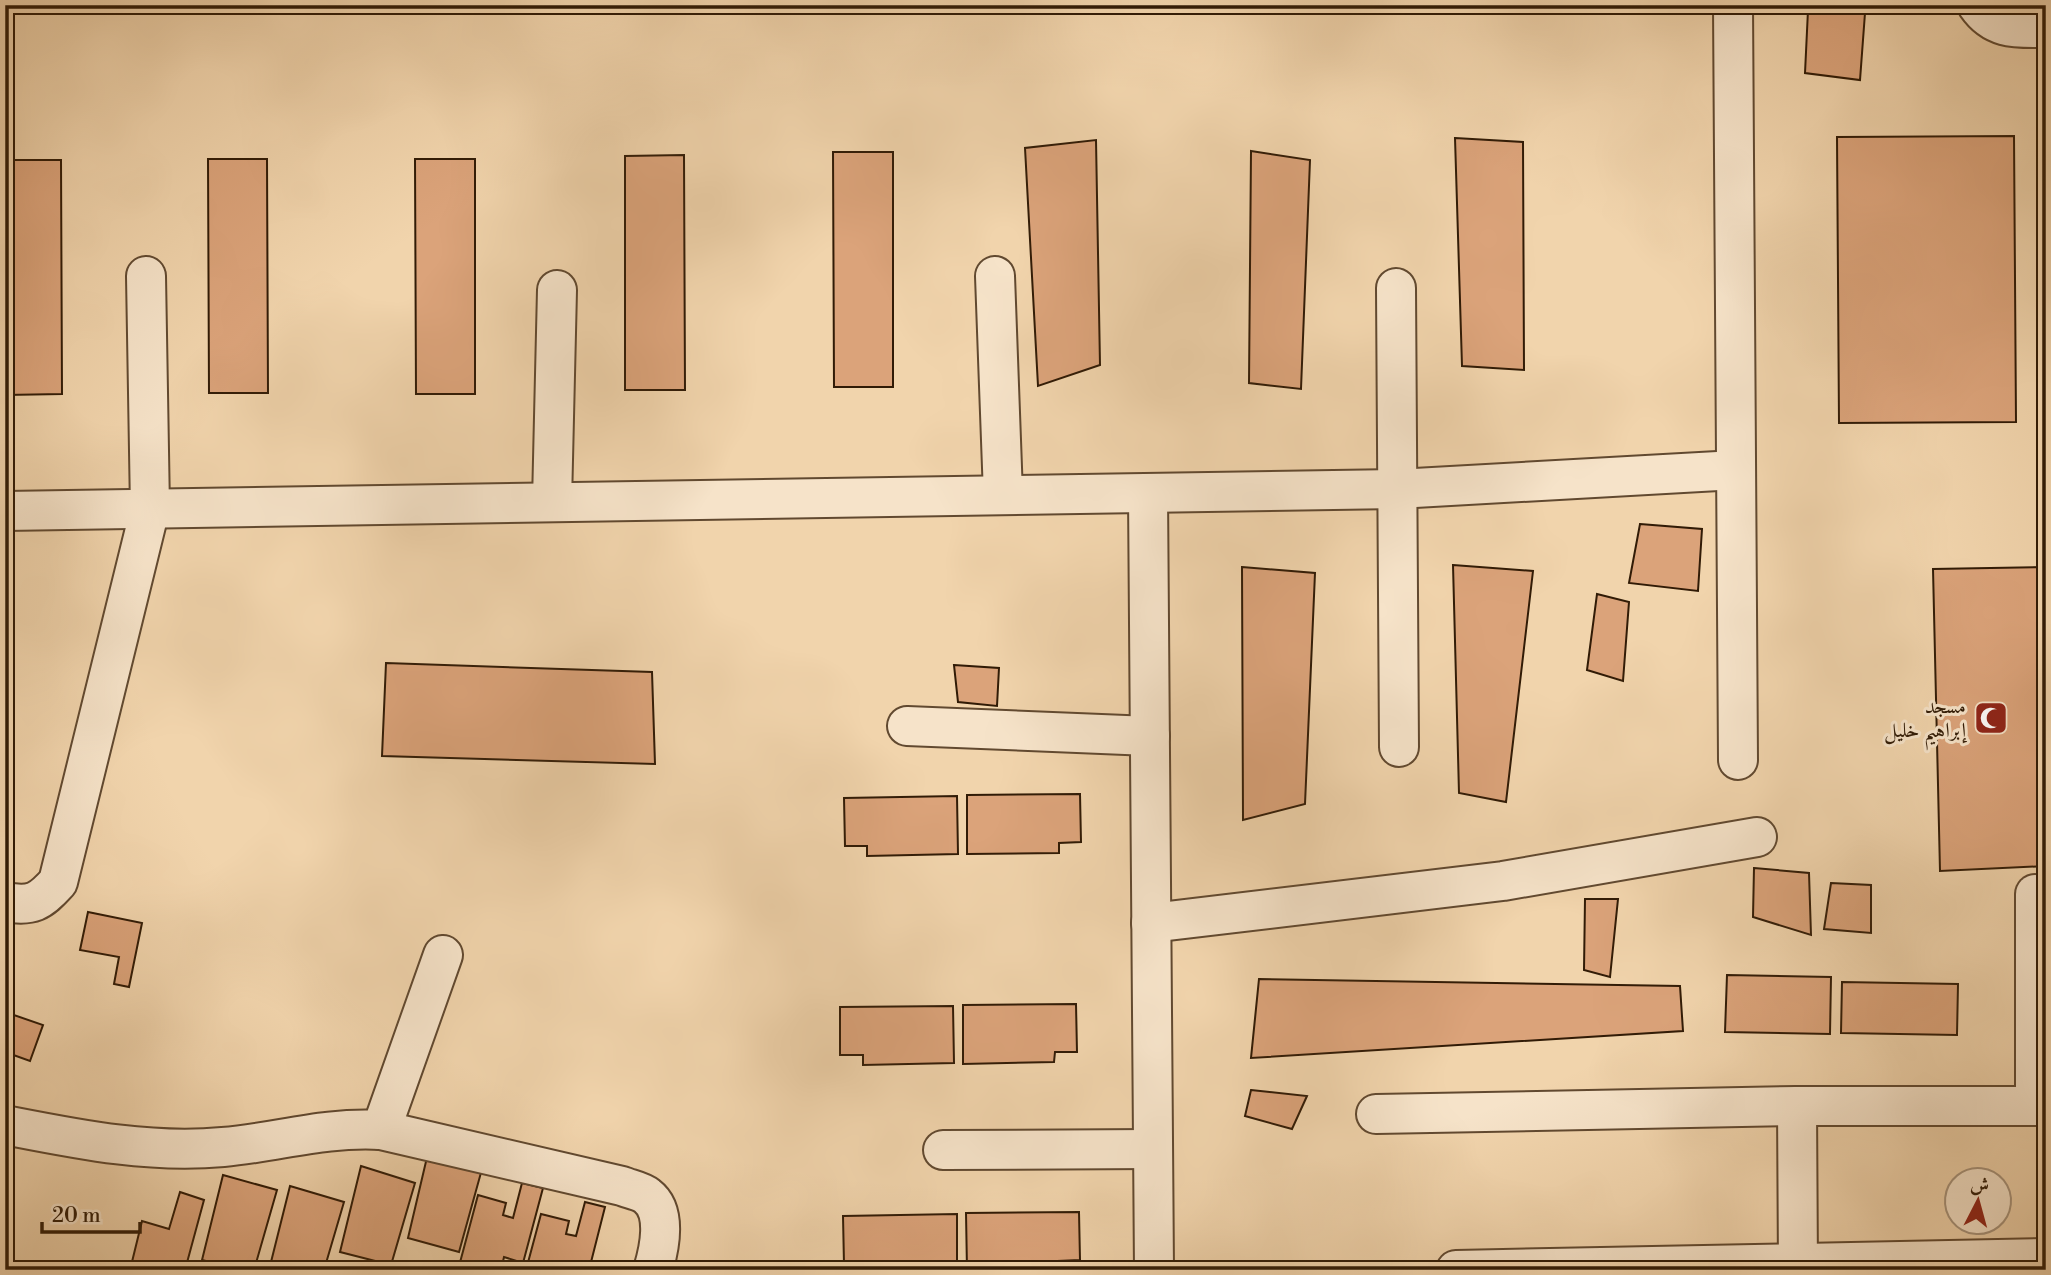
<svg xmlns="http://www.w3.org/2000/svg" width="2051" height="1275" font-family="'Libre Bodoni',Amiri,serif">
  <rect width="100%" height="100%" fill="#f1d4ac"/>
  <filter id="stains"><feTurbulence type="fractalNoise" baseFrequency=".00286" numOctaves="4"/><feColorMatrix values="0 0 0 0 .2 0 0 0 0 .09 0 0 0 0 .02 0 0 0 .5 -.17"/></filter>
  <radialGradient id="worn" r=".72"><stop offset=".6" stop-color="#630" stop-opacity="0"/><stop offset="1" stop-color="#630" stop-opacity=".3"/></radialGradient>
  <g fill="#dba37a" stroke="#311b06" stroke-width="2">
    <polygon points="1808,10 1865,13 1860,80 1805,73"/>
    <polygon points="2014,136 2016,422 1839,423 1837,137"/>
    <polygon points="1455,138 1523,142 1524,370 1462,366"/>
    <polygon points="1096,140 1100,365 1038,386 1025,148"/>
    <polygon points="1251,151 1310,160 1301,389 1249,383"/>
    <polygon points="833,152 893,152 893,387 834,387"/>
    <polygon points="684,155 685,390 625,390 625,156"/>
    <polygon points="208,159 267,159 268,393 209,393"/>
    <polygon points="415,159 475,159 475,394 416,394"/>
    <polygon points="5,160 61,160 62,394 5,395"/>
    <polygon points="1640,524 1702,529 1698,591 1629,583"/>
    <polygon points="1453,565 1533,571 1506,802 1459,793"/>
    <polygon points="1242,567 1315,573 1305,804 1243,820"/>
    <polygon points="2046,567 2046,866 1940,871 1933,569"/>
    <polygon points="1597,594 1629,602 1623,681 1587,670"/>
    <polygon points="386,663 652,672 655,764 382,756"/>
    <polygon points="954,665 999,668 997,706 958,702"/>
    <polygon points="1080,794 1081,842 1059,843 1059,853 967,854 967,795"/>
    <polygon points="957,796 958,854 867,856 867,846 845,846 844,798"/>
    <polygon points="1754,868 1809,873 1811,935 1753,917"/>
    <polygon points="1831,883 1871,885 1871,933 1824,929"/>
    <polygon points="1585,899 1618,899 1610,977 1584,970"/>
    <polygon points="88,912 142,923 129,987 114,984 119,957 80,950"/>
    <polygon points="1727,975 1831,977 1830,1034 1725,1032"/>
    <polygon points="1259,979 1680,986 1683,1031 1251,1058"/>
    <polygon points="1842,982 1958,984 1957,1035 1841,1033"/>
    <polygon points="1076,1004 1077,1052 1055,1052 1054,1062 963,1064 963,1005"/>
    <polygon points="953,1006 954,1063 863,1065 863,1055 840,1055 840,1007"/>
    <polygon points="5,1012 43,1025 30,1061 5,1052"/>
    <polygon points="1251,1090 1307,1096 1292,1129 1245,1116"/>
    <polygon points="428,1153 482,1169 459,1252 408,1238"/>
    <polygon points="361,1166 415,1183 391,1265 340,1252"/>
    <polygon points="223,1175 277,1190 254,1270 241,1270 202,1260"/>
    <polygon points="522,1183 543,1188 523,1263 504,1257 501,1270 458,1270 478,1195 506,1203 503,1215 513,1218"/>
    <polygon points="290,1186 344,1202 324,1270 269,1270"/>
    <polygon points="180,1192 204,1200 185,1270 130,1270 142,1221 169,1229"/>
    <polygon points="585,1202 605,1207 589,1270 526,1270 541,1214 569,1221 566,1234 576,1236"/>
    <polygon points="1079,1212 1080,1260 1058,1261 1058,1270 967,1270 966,1213"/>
    <polygon points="957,1214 957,1270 866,1270 866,1264 844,1264 843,1216"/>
  </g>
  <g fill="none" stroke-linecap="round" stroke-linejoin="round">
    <defs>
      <g id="minor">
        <polyline points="1733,5 1738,760"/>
        <path d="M1977,5C1995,31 2018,28 2046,28"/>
        <polyline points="995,276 1003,495"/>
        <polyline points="1396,288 1399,747"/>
        <polyline points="1148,493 1154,1270"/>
        <polyline points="552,502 557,290"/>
        <polyline points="5,511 1397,489 1736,470"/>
        <polyline points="907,726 1150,736"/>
        <path d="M5,902C32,907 40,902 58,882L150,509L146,276"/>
        <polyline points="1151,923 1503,881 1757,837"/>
        <polyline points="1797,1106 1798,1270"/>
        <polyline points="2035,1106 2035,894"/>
        <polyline points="1376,1114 1797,1106 2046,1106"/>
        <path d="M5,1125C77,1139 149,1154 223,1147C280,1142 321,1127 381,1130L622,1186C629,1189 641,1191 647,1196C668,1212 659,1250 653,1270"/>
        <polyline points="381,1130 443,955"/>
        <polyline points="943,1150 1153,1149"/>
        <polyline points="1456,1270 2046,1258"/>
      </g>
    </defs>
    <use href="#minor" stroke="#614930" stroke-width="42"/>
    <use href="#minor" stroke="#f6e3c9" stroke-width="38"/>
  </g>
  <defs>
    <symbol id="mosque-square" viewBox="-11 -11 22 22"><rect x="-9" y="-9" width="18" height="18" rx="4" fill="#8f2418" stroke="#f6e3c9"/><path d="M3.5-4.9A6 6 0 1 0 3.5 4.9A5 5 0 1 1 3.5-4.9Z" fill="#fff"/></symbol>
  </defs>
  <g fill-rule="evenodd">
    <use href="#mosque-square" x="1972" y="699" width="38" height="38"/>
  </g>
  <g text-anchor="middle" stroke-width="6" stroke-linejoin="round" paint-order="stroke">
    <g font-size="21" fill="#311b06" stroke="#f6e3c9" text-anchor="end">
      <text x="1966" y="713">مسجد<tspan x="1966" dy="24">إبراهيم خليل</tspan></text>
    </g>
  </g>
  <rect width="2051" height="1275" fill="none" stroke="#f1d4ac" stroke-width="28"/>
  <rect x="7" y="7" width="2037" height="1261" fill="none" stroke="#311b06" stroke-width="3.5"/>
  <rect x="14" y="14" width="2023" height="1247" fill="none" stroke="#311b06" stroke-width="2"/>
  <g transform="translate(1978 1201) rotate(6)"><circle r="33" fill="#f6e3c9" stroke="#a7937b" stroke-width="2"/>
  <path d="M0-5L12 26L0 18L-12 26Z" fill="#8f2418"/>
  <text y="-10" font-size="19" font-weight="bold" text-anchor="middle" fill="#311b06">ش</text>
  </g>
  <path d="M42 1222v10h98v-10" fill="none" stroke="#311b06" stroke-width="3.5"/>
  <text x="52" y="1222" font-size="21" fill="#311b06" stroke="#f6e3c9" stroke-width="5" paint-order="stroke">20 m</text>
  <rect width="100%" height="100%" filter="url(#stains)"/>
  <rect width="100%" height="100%" fill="url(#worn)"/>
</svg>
